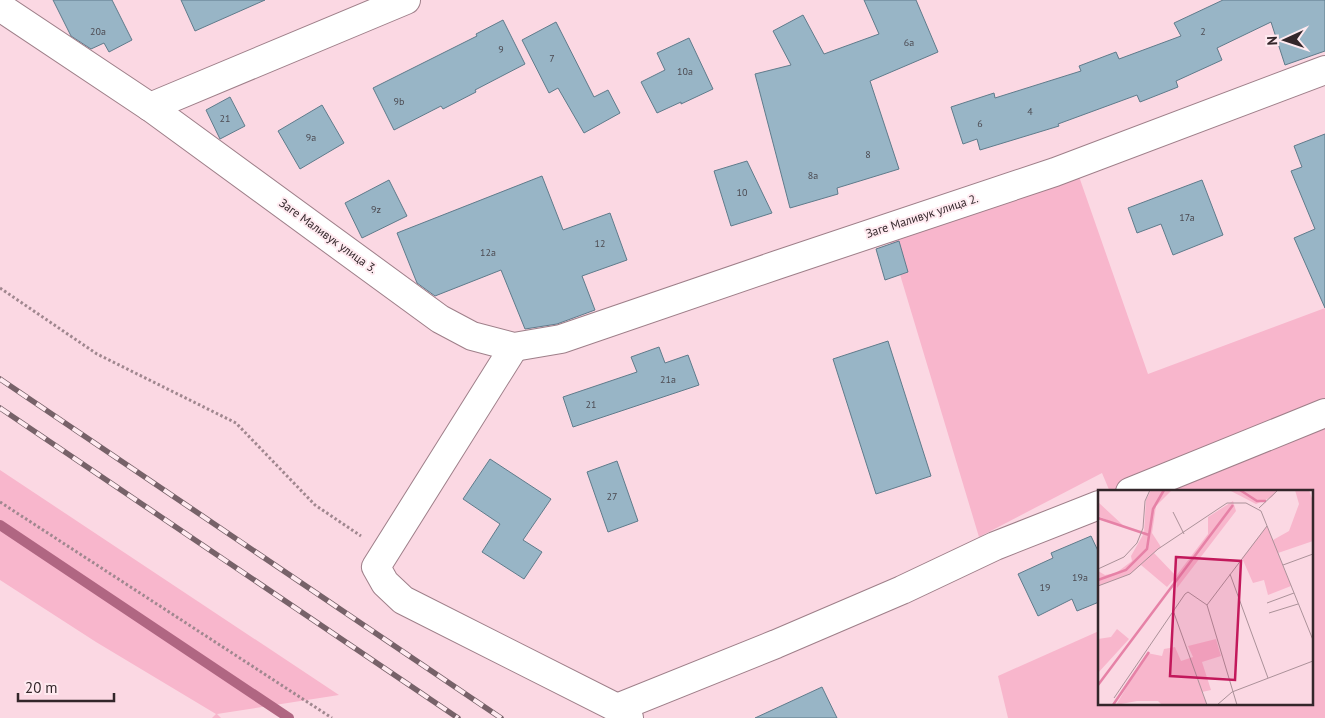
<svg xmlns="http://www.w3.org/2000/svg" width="1325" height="718" font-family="'PT Sans',sans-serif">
  <rect width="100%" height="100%" fill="#fbd8e3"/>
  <g fill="#f8b6cc">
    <polygon points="1075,165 1148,374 1325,308 1325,718 1008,718 998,676 1099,631 1099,704 1311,704 1311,492 1110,492 1102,473 979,537 886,228"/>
    <polygon points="0,470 339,695 217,714 221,718 212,718 216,714 96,642 0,580"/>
  </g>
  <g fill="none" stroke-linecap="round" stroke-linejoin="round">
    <polyline stroke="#b06682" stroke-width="10" points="0,525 289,718"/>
  </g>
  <g fill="#98b5c6" stroke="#5f7b8b">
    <polygon points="53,0 112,0 132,40 109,52 104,43 91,49 71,36"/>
    <polygon points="181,0 265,0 195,31"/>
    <polygon points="864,0 916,0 938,52 870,81 899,169 837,188 838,194 790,208 755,74 791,65 773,31 803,15 824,54 879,34"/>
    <polygon points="1223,0 1325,0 1325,51 1285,65 1271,22 1217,48 1222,60 1176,81 1178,87 1140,102 1137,95 1058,124 1059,126 980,150 977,139 963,144 951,107 994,93 995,98 1081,71 1079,66 1116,52 1119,59 1181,36 1174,23"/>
    <polygon points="503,20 525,64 475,90 476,92 443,109 441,106 394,130 373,88 477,36 476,34"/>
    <polygon points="556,22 594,97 608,90 620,113 584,133 558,88 549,93 522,40"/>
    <polygon points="689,38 713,89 681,104 681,102 657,113 641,82 665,70 657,53"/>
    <polygon points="230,97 245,126 220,139 206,110"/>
    <polygon points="322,105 344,143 300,169 278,131"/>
    <polygon points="1325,134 1325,308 1294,238 1315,229 1291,171 1302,167 1294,146"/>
    <polygon points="747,161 772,213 731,226 714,171"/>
    <polygon points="542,176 563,230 610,213 627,260 582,276 595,310 557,324 525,329 501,270 435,296 417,283 397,233"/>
    <polygon points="389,180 407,216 362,238 345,203"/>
    <polygon points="1202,180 1223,235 1173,255 1161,224 1137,233 1128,208"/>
    <polygon points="899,241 908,272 885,280 876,249"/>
    <polygon points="888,341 931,476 876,494 833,359"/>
    <polygon points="659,347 665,363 688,355 699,385 573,427 563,397 637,372 631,357"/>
    <polygon points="490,459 551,499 523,540 542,552 524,579 482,552 500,524 463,499"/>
    <polygon points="617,461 638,521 608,532 587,472"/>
    <polygon points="1091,536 1099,553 1099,602 1077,611 1072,599 1038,616 1018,574 1053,558 1051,553"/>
    <polygon points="822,687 837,718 755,718"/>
  </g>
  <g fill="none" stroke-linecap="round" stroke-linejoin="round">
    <defs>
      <g id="street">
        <polyline points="0,7 150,107 440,319 472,336 514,347 561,339 777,265 1055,172 1325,70"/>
        <polyline points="150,107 406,0"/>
        <polyline points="514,347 376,567 385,583 403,600 617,708 629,718"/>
        <polyline points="1130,492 1325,413"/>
        <polyline points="617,708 776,644 902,590 995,546 1099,505"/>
      </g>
    </defs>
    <use href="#street" stroke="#9e7f89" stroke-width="30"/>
    <g stroke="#a0878f" stroke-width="3" stroke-dasharray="2.5 2.5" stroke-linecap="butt">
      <polyline points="0,288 97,354 236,423 315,505 361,536"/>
      <polyline points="0,502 332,718"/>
    </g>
    <use href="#street" stroke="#fff" stroke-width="28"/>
    <defs>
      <g id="rail">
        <polyline points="0,379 501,718"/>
        <polyline points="0,408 458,718"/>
      </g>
    </defs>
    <use href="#rail" stroke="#776269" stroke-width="5.5"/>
    <use href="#rail" stroke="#ffeaf0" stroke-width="4" stroke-dasharray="11" stroke-linecap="butt"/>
  </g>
  <g text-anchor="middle" stroke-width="4" stroke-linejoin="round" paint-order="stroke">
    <g font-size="10" fill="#4c4a51">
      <text x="98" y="35">20a</text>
      <text x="1203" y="35">2</text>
      <text x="909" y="46">6a</text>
      <text x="501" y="53">9</text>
      <text x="552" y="62">7</text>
      <text x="685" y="75">10a</text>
      <text x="399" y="105">9b</text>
      <text x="1030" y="115">4</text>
      <text x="225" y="122">21</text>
      <text x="980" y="127">6</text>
      <text x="311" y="141">9a</text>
      <text x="868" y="158">8</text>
      <text x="813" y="179">8a</text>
      <text x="742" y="196">10</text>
      <text x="376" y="213">9z</text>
      <text x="1187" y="221">17a</text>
      <text x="600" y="247">12</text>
      <text x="488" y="256">12a</text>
      <text x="668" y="383">21a</text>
      <text x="591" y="408">21</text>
      <text x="612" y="500">27</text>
      <text x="1080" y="581">19a</text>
      <text x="1045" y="591">19</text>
    </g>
    <g font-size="12" fill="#33262a" stroke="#ffeaf0">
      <text transform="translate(922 216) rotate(-18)" y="4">Заге Маливук улица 2.</text>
      <text transform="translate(328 236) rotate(36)" y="4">Заге Маливук улица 3.</text>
    </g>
  </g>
  <g transform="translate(1098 490)">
    <rect width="215" height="215" fill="#fbd8e3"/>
    <path d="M53,0H74L58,16L54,43L63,57L56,63L78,86L110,44V27L135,11L138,21L79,98L78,87L69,97L43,75L32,84L0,96V81L7,85L18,83L34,71L33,66L46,43L48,10ZM131,0H180L174,7L158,14ZM197,0H211L215,11V51L180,63L193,96L170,105L166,90L155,93L144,68L169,36L175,50L191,41L201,14ZM0,12L28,38L0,26ZM19,139L31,149L0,183V149L13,147ZM118,149L123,166L104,172L113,200L104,202L109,215H64L60,211H39L18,215L49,163L64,166L66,159L77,157L83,171L95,167L90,156Z" fill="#f8b6cc"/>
    <path fill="none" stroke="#e682a7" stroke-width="2.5" d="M142,0L159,11H168M0,28L51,45M0,90L28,80L49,59L55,19L66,0M0,195L135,15M15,215L51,162"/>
    <path fill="none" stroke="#ab9199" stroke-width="1" d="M161,18L180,0M75,22L86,44M185,75L215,64M0,79L26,67L39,53L45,38L47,11L52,0M132,84L170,188M0,96L32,84L60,59L129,13H148L163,21L215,150M169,113L196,103M109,115L139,215M109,115L169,36M76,123L109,215M171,123L200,114M16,208L87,104L90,102L109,115M119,215L134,202L215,171"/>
    <path fill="#c2185b" fill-opacity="0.15" stroke="#c2185b" stroke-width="2.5" d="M78,67L143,71L137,190L72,186Z"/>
    <rect width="215" height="215" fill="none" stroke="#33262a" stroke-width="2.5"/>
  </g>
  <g transform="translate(1285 40) rotate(267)" stroke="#ffeaf0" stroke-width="4" paint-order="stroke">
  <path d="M0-4L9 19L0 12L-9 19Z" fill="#33262a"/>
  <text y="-8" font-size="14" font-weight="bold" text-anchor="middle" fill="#33262a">N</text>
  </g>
  <path d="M18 693v8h96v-8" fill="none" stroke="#33262a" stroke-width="2.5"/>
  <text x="25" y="693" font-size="15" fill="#33262a" stroke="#ffeaf0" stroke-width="4" paint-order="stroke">20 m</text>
</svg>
